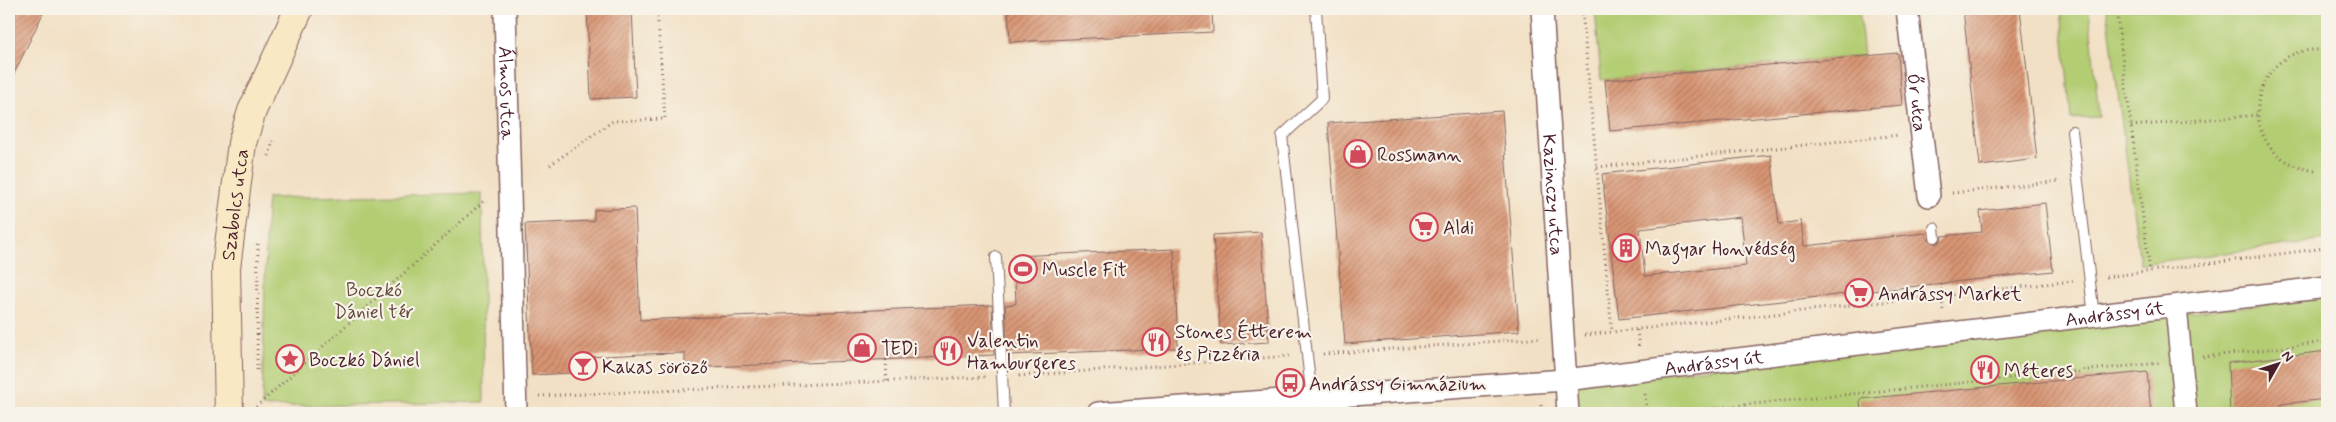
<svg xmlns="http://www.w3.org/2000/svg" width="2336" height="422" font-family="Mynerve,sans-serif">
  <defs>
    <pattern id="building-hatch" width="6" height="6" patternUnits="userSpaceOnUse" patternTransform="scale(1.25)"><rect width="6" height="6" fill="#d89573"/><path d="M-1 1l2-2M0 6l6-6M5 7l2-2" fill="none" stroke="#b1795f"/></pattern>
  </defs>
  <rect width="100%" height="100%" fill="#f7f3e8"/>
  <filter id="ink" filterUnits="userSpaceOnUse"><feTurbulence type="fractalNoise" baseFrequency=".02" numOctaves="2"/><feDisplacementMap in="SourceGraphic" scale="10" xChannelSelector="R" yChannelSelector="G"/><feConvolveMatrix kernelMatrix="1 2 1 2 8 2 1 2 1" color-interpolation-filters="sRGB"/></filter>
  <filter id="wash" filterUnits="userSpaceOnUse"><feTurbulence type="fractalNoise" baseFrequency=".0096" numOctaves="4" result="noise"/><feDisplacementMap in="SourceGraphic" scale="20" xChannelSelector="R" yChannelSelector="G"/><feGaussianBlur stdDeviation="1.12" result="paint"/><feColorMatrix in="noise" values="0 0 0 0 0 0 0 0 0 0 0 0 0 0 0 0 0 1.4 0 .05"/><feComposite in="paint" operator="in"/></filter>
  <g filter="url(#wash)">
    <rect width="100%" height="100%" fill="#f2e0c4"/>
    <g fill="#b3cd73" stroke="#7e764f">
      <polygon points="1595,9 1859,9 1864,56 1601,80"/>
      <polygon points="2061,9 2089,9 2099,117 2071,119"/>
      <polygon points="2107,9 2327,9 2327,240 2140,264"/>
      <polygon points="482,193 484,402 262,407 267,198"/>
      <polygon points="2327,297 2327,413 1571,413 1569,384"/>
    </g>
    <g id="blocks">
      <g fill="url(#building-hatch)" fill-rule="evenodd">
        <polygon points="9,9 45,9 9,84"/>
        <polygon points="587,9 632,9 636,97 591,99"/>
        <polygon points="1008,9 1212,9 1213,32 1010,42"/>
        <polygon points="1963,9 2020,9 2037,159 1980,166"/>
        <polygon points="1898,53 1902,105 1610,131 1605,80"/>
        <polygon points="1502,111 1519,331 1345,344 1328,123"/>
        <path d="M1771,155L1779,224L1801,221L1804,246L1926,233V238L1936,244L1941,240L1942,236L1982,232L1980,211L2045,203L2053,271L1619,319L1602,174ZM1741,217L1746,266L1645,276L1640,229Z"/>
        <polygon points="635,208 640,320 992,305 994,355 685,368 685,353 642,354 588,357 589,372 532,375 525,224 594,221 594,210"/>
        <polygon points="1261,232 1269,342 1221,345 1213,235"/>
        <polygon points="1174,249 1178,348 1008,355 1005,305 1016,304 1014,256"/>
        <polygon points="2327,351 2327,399 2281,404 2281,413 2230,413 2228,363"/>
        <polygon points="2147,372 2151,413 1861,413 1860,399"/>
      </g>
    </g>
  </g>
  <g filter="url(#ink)">
    <use href="#blocks" fill-opacity="0" stroke="#856361" stroke-width="1"/>
    <g fill="none" stroke-linecap="round" stroke-linejoin="round">
      <defs>
        <g id="lane">
          <polyline points="2072,131 2094,316"/>
          <polyline points="1934,228 1935,237"/>
          <polyline points="996,257 1004,413"/>
          <polyline points="1312,399 1282,136 1322,99 1316,9"/>
        </g>
        <g id="street">
          <path id="s1" d="M505,9L516,413"/>
          <path id="s2" d="M1542,9L1568,413"/>
          <path id="s3" d="M1907,9L1929,196"/>
          <polyline points="2176,306 2186,413"/>
          <path id="s4" d="M1098,413L1565,380L2327,287"/>
        </g>
        <g id="secondary">
          <path id="s5" d="M229,413L226,268L242,143L252,111L299,9"/>
        </g>
      </defs>
      <use href="#lane" stroke="#856361" stroke-width="12"/>
      <use href="#street" stroke="#856361" stroke-width="24"/>
      <use href="#secondary" stroke="#856361" stroke-width="30"/>
      <g stroke="#856361" stroke-width="3" stroke-dasharray="1 4" stroke-linecap="butt">
        <polyline points="1582,9 1612,332"/>
        <polyline points="2116,9 2150,272"/>
        <polyline points="2131,126 2257,115"/>
        <polyline points="269,156 273,141"/>
        <polyline points="550,165 613,121 665,119 657,9"/>
        <polyline points="1597,167 1899,135"/>
        <path d="M2315,171C2224,156 2252,37 2327,51"/>
        <polyline points="1952,193 2060,181"/>
        <polyline points="2106,277 2325,248"/>
        <polyline points="1941,284 1943,311"/>
        <polyline points="1637,330 1639,348"/>
        <polyline points="1585,335 2073,281"/>
        <polyline points="1323,354 1541,338"/>
        <polyline points="2203,357 2327,342"/>
        <polyline points="886,360 887,381"/>
        <polyline points="257,370 258,241"/>
        <polyline points="1019,376 1289,356"/>
        <polyline points="1645,394 1647,413"/>
        <polyline points="539,396 985,377"/>
        <polyline points="1541,405 1541,413"/>
        <polyline points="256,407 486,199"/>
        <polyline points="1727,407 1727,413"/>
        <polyline points="1665,413 2159,363"/>
      </g>
      <use href="#lane" stroke="#fff" stroke-width="10"/>
      <use href="#street" stroke="#fff" stroke-width="21"/>
      <use href="#secondary" stroke="#f8e8c3" stroke-width="28"/>
    </g>
  </g>
  <defs>
    <symbol id="shop-ring" viewBox="-11 -11 22 22"><circle r="9.5" fill="#f7f3e8" stroke="#d1495b" stroke-width="1.5"/><path d="M-5-2.5h2.3a2.7 3.5 0 0 1 5.4 0H5L5.5 6h-11ZM-1.5-2.5h3a1.5 2.3 0 0 0-3 0Z" fill="#d1495b"/></symbol>
    <symbol id="supermarket-ring" viewBox="-11 -11 22 22"><circle r="9.5" fill="#f7f3e8" stroke="#d1495b" stroke-width="1.5"/><path d="M-6-5.5h2.5l.6 2H6L4.5 2H-2.5L-4.4-4H-6ZM-1.5 3.2a1.3 1.3 0 1 0 .1 0ZM3 3.2a1.3 1.3 0 1 0 .1 0Z" fill="#d1495b"/></symbol>
    <symbol id="building-ring" viewBox="-11 -11 22 22"><circle r="9.5" fill="#f7f3e8" stroke="#d1495b" stroke-width="1.5"/><path d="M-4-6H4V6H1V3H-1V6H-4ZM-2.5-4.3h1.7v1.8h-1.7ZM.8-4.3h1.7v1.8H.8ZM-2.5-1h1.7V.8h-1.7ZM.8-1h1.7V.8H.8Z" fill="#d1495b"/></symbol>
    <symbol id="stadium-ring" viewBox="-11 -11 22 22"><circle r="9.5" fill="#f7f3e8" stroke="#d1495b" stroke-width="1.5"/><path d="M0-5a6.5 5 0 1 0 0 10a6.5 5 0 1 0 0-10ZM-3.5-1.8h7v3.6h-7Z" fill="#d1495b"/></symbol>
    <symbol id="restaurant-ring" viewBox="-11 -11 22 22"><circle r="9.5" fill="#f7f3e8" stroke="#d1495b" stroke-width="1.5"/><path d="M-5-6h1v4h1v-4h1v4h1v-4h1v5L-1.5 .5V6h-2V.5L-5-1ZM5-6V6H3V1.5H1.5Q1.5-4 5-6Z" fill="#d1495b"/></symbol>
    <symbol id="sight-ring" viewBox="-11 -11 22 22"><circle r="9.5" fill="#f7f3e8" stroke="#d1495b" stroke-width="1.5"/><path d="M0-6L1.8-2.2L6-1.7L2.9 1.2L3.7 5.4L0 3.3L-3.7 5.4L-2.9 1.2L-6-1.7L-1.8-2.2Z" fill="#d1495b"/></symbol>
    <symbol id="bar-ring" viewBox="-11 -11 22 22"><circle r="9.5" fill="#f7f3e8" stroke="#d1495b" stroke-width="1.5"/><path d="M-6-5H6L.8 .8V4.5H3.5V6h-7V4.5H-.8V.8Z" fill="#d1495b"/></symbol>
    <symbol id="bus-ring" viewBox="-11 -11 22 22"><circle r="9.5" fill="#f7f3e8" stroke="#d1495b" stroke-width="1.5"/><path d="M-5-6H5V4H4V6H2V4H-2V6H-4V4H-5ZM-3.5-4V0h7V-4ZM-3.5 1.2v1.5H-2V1.2ZM2 1.2v1.5H3.5V1.2Z" fill="#d1495b"/></symbol>
  </defs>
  <g fill-rule="evenodd">
    <use href="#shop-ring" x="1342" y="138" width="32" height="32"/>
    <use href="#supermarket-ring" x="1408" y="211" width="32" height="32"/>
    <use href="#building-ring" x="1610" y="232" width="32" height="32"/>
    <use href="#stadium-ring" x="1007" y="253" width="32" height="32"/>
    <use href="#supermarket-ring" x="1843" y="277" width="32" height="32"/>
    <use href="#restaurant-ring" x="1140" y="326" width="32" height="32"/>
    <use href="#shop-ring" x="846" y="332" width="32" height="32"/>
    <use href="#restaurant-ring" x="932" y="335" width="32" height="32"/>
    <use href="#sight-ring" x="274" y="343" width="32" height="32"/>
    <use href="#bar-ring" x="567" y="350" width="32" height="32"/>
    <use href="#restaurant-ring" x="1969" y="354" width="32" height="32"/>
    <use href="#bus-ring" x="1274" y="367" width="32" height="32"/>
  </g>
  <g text-anchor="middle" stroke-width="4.5" stroke-linejoin="round" paint-order="stroke">
    <g font-size="19" fill="#4a1f2b" stroke="#f7f3e8">
      <text dy="7" stroke="none"><textPath href="#s1" startOffset="84">Álmos utca</textPath></text>
      <text dy="7" stroke="none"><textPath href="#s3" startOffset="94">Őr utca</textPath></text>
      <text dy="7" stroke="none"><textPath href="#s2" startOffset="186">Kazinczy utca</textPath></text>
      <text dy="7" stroke="none"><textPath href="#s5" startOffset="209">Szabolcs utca</textPath></text>
      <text dy="7" stroke="none"><textPath href="#s4" startOffset="1022">Andrássy út</textPath></text>
      <text dy="7" stroke="none"><textPath href="#s4" startOffset="618">Andrássy út</textPath></text>
    </g>
    <g font-size="19" fill="#4a1f2b" stroke="#f7f3e8" text-anchor="start">
      <text x="1377" y="161">Rossmann</text>
      <text x="1443" y="234">Aldi</text>
      <text x="1645" y="255">Magyar Honvédség</text>
      <text x="1042" y="276">Muscle Fit</text>
      <text x="1878" y="300">Andrássy Market</text>
      <text x="1175" y="338">Stones Étterem<tspan x="1175" dy="22">és Pizzéria</tspan></text>
      <text x="967" y="347">Valentin<tspan x="967" dy="22">Hamburgeres</tspan></text>
      <text x="881" y="355">TEDi</text>
      <text x="309" y="366">Boczkó Dániel</text>
      <text x="602" y="373">Kakas söröző</text>
      <text x="2004" y="377">Méteres</text>
      <text x="1309" y="390">Andrássy Gimnázium</text>
    </g>
    <g font-size="19" fill="#644a3d" stroke="#f7f3e8">
      <text x="374" y="296">Boczkó<tspan x="374" dy="22">Dániel tér</tspan></text>
    </g>
  </g>
  <rect width="2336" height="422" fill="none" stroke="#f7f3e8" stroke-width="30"/>
  <g transform="translate(2278 364) rotate(51)" stroke="#f7f3e8" stroke-width="4" paint-order="stroke">
  <path d="M0-4L9 19L0 12L-9 19Z" fill="#4a1f2b"/>
  <text y="-8" font-size="14" font-weight="bold" text-anchor="middle" fill="#4a1f2b">N</text>
  </g>
</svg>
